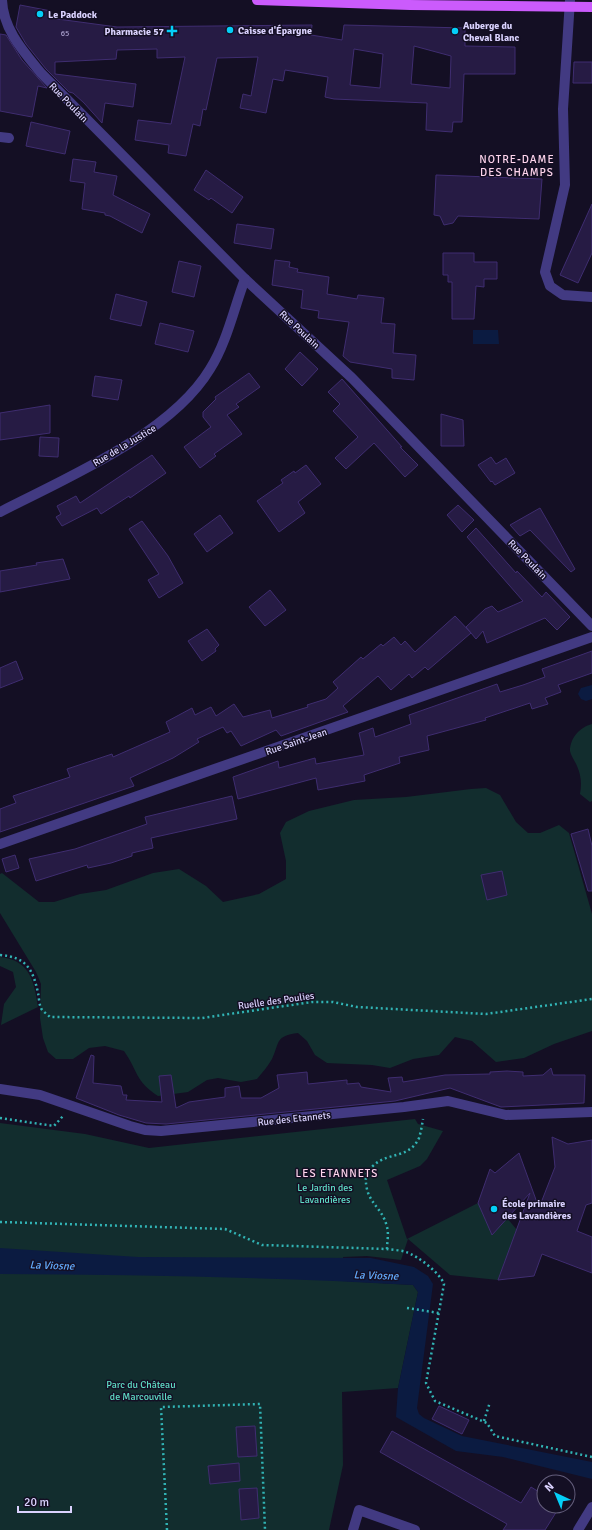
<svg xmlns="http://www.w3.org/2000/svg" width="592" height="1530" font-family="Signika,sans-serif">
  <rect width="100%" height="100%" fill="#140f24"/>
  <g fill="#122d2e">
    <path d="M592,724V801L590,802L580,794C582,784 581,775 577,766C575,761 571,756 570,751C570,738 580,727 592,724Z"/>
    <path d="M486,788L500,795L516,822L528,833H540L559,825L569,833L592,914V1031L554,1044L524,1058L496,1062L472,1041L455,1037L439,1055L413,1059L390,1068L372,1065L327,1063L315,1055L307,1041L298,1033C275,1036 280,1042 272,1059C268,1066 262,1073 257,1079L241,1082L218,1078L207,1080L188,1092L158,1096C135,1081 138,1071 124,1051L105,1046L89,1048L73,1059H56L48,1052L43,1038L40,1018L41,984L36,972L0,913V874L2,873L39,902H54L80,894L106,890L153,873L179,869L206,886L223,902L259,894L286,879V861L280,833L286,822L309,811L354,800L406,797L471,789Z"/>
    <path d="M0,957C30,960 34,981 38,1007L1,1025L4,1004L16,987L13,972L0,966Z"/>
    <polygon points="415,1119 418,1124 443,1131 427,1159 420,1166 387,1180 407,1239 478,1203 507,1218 517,1230 498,1280 450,1275 408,1239 401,1260 367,1256 343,1257 343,1281 413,1285 418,1292 398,1388 342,1392 343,1465 329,1530 0,1530 0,1123 85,1134 149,1148"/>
  </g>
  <g fill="#0b1b41">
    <polygon points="473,330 498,330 499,344 473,344"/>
    <polygon points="592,685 592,699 586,701 581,699 578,694 581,688"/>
    <path d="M0,1248L138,1257L371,1258L414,1267L428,1276L433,1284L417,1408L419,1414L424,1418L462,1436L592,1462V1479L503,1457L456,1451L396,1417L398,1388L418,1292L413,1285C276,1277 138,1275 0,1274Z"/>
  </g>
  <g fill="#261b44" stroke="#3f2d70" fill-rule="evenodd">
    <path d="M20,5L51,11L50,18L117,27L312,25L311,35L342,40L344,25L465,28V46L515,47V74H464L462,122H453L452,132L426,130L427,103L334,99L325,97L328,77L285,70L283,81L273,79L266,113L240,108L243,94L251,96L258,57L217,58L206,110L203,109L200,126L193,124L186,156L168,153L169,145L135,140L138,120L171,124L185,57L157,58V49L117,50L116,59L55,62V74L136,84L133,107L105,103L102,123L84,103L73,93L69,92L46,69L26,44L16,27ZM414,46L451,56L450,88L411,84ZM354,49L383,54L380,88L350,85Z"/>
    <polygon points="0,34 6,35 22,60 47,88 38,86 32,117 0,111"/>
    <polygon points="574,62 592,62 592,83 573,83"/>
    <polygon points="31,122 70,131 65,154 26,146"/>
    <polygon points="73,159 96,162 94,172 117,176 113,195 150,214 142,233 110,216 105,215 105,213 82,209 85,183 70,181"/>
    <polygon points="206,170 243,197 232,213 211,198 209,200 194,190"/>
    <polygon points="436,175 542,179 539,219 458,216 453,223 444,225 440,216 434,215"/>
    <polygon points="592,204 592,253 578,283 560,275"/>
    <polygon points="237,224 274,229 271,249 234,243"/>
    <polygon points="443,253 474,253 474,262 497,262 497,279 484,279 484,287 476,286 474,319 452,319 452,282 448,282 448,275 443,275"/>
    <polygon points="275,260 290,262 289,267 298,269 297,272 329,277 327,294 357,299 358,295 384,298 381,323 395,324 393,353 416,355 414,380 392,378 392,369 350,362 343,356 349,322 318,318 319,311 301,308 303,290 272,285"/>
    <polygon points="179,261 201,266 194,297 172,292"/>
    <polygon points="116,294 147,302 141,326 110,319"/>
    <polygon points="160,323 194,331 188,352 155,344"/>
    <polygon points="300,352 318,369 302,386 285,369"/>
    <polygon points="249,373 260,387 236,404 239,407 227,415 242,434 214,454 216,456 200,468 184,447 211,427 203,417 203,412 216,399 215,397"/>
    <polygon points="95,376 122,380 118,400 92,396"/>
    <polygon points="342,379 402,447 400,447 418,465 405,477 374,443 346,469 335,458 358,437 333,411 340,404 328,392"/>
    <polygon points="50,405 50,433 0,440 0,413"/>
    <polygon points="441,414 463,420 464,446 441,446"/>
    <polygon points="40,437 59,438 58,457 39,456"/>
    <polygon points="152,455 166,473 130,498 129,496 101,514 97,508 62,526 56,517 61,514 57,506 76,496 80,503"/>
    <polygon points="491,457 496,464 506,458 515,473 495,485 492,481 491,482 478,465"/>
    <polygon points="306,465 321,484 298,502 305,513 279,532 257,501 283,483 281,480 294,471 295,473"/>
    <polygon points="458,505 474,520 462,532 447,515"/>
    <polygon points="540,508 575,569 571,572 530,530 520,536 510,525"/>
    <polygon points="220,515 233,533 207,552 194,534"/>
    <polygon points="142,521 168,556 183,583 159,598 148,580 159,574 129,529"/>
    <polygon points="476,528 516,573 517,571 542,597 546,592 570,617 557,630 545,618 487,643 483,631 476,639 471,633 428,670 425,667 412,678 409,674 391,690 378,676 343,706 348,712 281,736 276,730 241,746 231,731 227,733 223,727 197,739 199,742 173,758 130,778 134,786 0,832 0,809 16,803 13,796 70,777 67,769 112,754 113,757 170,732 166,722 192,708 195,715 211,707 216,716 234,704 243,717 270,710 272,718 308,707 307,705 326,699 338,688 333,682 361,657 363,659 381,644 383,646 394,637 401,645 405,641 415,652 455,616 471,633 466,627 485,609 492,606 498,612 523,601 467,537"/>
    <polygon points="63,559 70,579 0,592 0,571 37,565 36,563"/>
    <polygon points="270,590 286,610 265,626 249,607"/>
    <polygon points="207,629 219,645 215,649 216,651 202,661 188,641"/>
    <polygon points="592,651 592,673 558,685 561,692 545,698 548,704 532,709 530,703 485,718 486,720 427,736 429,750 399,757 400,763 364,775 365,781 318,790 316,778 238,799 233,777 278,761 279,768 315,758 316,764 364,755 359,733 373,728 375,737 392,731 411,724 409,715 497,684 500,692 523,685 545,677 542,669"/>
    <polygon points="16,661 23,679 0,688 0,668"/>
    <polygon points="232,796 237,819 151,838 153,848 132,853 132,856 111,863 88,868 87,865 36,881 29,859 75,849 147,824 145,817"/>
    <polygon points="588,829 592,846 592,891 588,891 571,834"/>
    <polygon points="15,855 19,868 6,872 2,859"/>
    <polygon points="502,871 507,895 487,900 481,875"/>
    <polygon points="91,1055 94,1056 93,1083 121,1086 123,1095 127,1095 126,1100 162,1102 159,1076 171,1075 176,1108 189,1102 225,1097 225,1088 239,1086 241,1098 261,1098 279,1088 277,1075 307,1072 308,1084 347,1080 347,1084 359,1083 361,1087 391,1092 388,1078 402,1077 403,1082 445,1075 490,1074 490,1072 507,1071 523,1072 523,1076 543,1075 551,1068 553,1075 585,1075 584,1103 501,1107 450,1088 395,1101 166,1124 146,1123 119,1115 76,1098"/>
    <polygon points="552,1137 568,1144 592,1140 592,1203 586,1205 577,1231 592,1237 592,1273 542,1254 534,1276 498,1280 530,1193 492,1235 478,1203 490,1169 495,1173 519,1153 539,1208 555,1167"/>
    <polygon points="439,1406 469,1420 462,1434 432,1419"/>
    <polygon points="255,1426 257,1456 238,1457 236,1427"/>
    <polygon points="392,1431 521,1503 531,1487 544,1495 544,1506 560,1506 545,1530 503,1530 507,1524 380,1452"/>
    <polygon points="239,1463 240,1481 210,1484 208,1466"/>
    <polygon points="257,1488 259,1518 241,1520 239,1489"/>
  </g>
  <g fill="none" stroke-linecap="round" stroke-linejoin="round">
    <g stroke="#31b3b4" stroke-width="2.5" stroke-dasharray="2 3" stroke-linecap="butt">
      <path d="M0,955C26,957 33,969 38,993C39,997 39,1004 41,1008C42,1011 47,1014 50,1017L202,1018L312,1002H333L357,1007L486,1014L592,999"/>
      <polyline points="0,1118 54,1126 63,1116"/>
      <path d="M0,1222L225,1229L262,1245L387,1249C393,1250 400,1250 406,1252C418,1256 440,1273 444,1284L426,1383L435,1401L487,1423L495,1436L592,1457"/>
      <path d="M387,1249C387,1242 389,1234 387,1227C382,1205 364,1203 366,1175C381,1148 407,1163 419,1138C421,1132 422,1125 423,1119"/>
      <polyline points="407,1308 439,1313"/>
      <polyline points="484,1421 490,1402"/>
      <polyline points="167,1530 161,1407 260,1404 265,1530"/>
    </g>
    <g stroke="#423a82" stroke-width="10">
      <path d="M2,0C3,29 23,51 41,73L245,279L352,378L592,626"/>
      <polyline points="570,0 563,109 565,185 545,272 550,286 563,295 592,297"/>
      <polyline points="0,137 9,138"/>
      <path d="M0,512C66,478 171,434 210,369C227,342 234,308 245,279"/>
      <polyline points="0,844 592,637"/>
      <polyline points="0,1089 40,1095 130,1126 145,1130 161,1131 404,1107 448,1101 506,1115 592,1112"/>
      <polyline points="353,1530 359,1510 415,1530"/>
      <polyline points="578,1530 592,1507"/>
    </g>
    <polyline stroke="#cb5bfc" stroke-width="10" points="257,0 410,5 592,7"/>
  </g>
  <g fill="#04cff8" stroke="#140f24" stroke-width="1.5">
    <circle cx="40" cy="14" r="4"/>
    <circle cx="230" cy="30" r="4"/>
    <path d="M170 25h4v4h4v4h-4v4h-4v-4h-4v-4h4z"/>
    <circle cx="455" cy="31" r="4"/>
    <circle cx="494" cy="1209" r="4"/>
  </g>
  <g text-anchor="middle" stroke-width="3" stroke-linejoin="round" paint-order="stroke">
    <g font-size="8" fill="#ada4d0">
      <text x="65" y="36">65</text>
    </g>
    <g font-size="10" font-weight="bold" fill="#dad2fe" stroke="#140f24" text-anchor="start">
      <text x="48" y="18">Le Paddock</text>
      <text x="463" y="29">Auberge du<tspan x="463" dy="12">Cheval Blanc</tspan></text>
      <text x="238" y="34">Caisse d'Épargne</text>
      <text x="164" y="35" text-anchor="end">Pharmacie 57</text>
      <text x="502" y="1207">École primaire<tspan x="502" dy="12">des Lavandières</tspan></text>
    </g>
    <g font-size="10" fill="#dad2fe" stroke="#140f24">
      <text transform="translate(69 102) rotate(46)" y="4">Rue Poulain</text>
      <text transform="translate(300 329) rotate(43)" y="4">Rue Poulain</text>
      <text transform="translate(124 445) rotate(-31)" y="4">Rue de la Justice</text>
      <text transform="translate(528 559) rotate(46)" y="4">Rue Poulain</text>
      <text transform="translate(296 741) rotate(-19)" y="4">Rue Saint-Jean</text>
      <text transform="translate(276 1000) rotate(-8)" y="4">Ruelle des Poulies</text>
      <text transform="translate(294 1118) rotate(-6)" y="4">Rue des Etannets</text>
    </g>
    <g font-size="10" fill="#5fddc6" stroke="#140f24">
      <text x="325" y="1191">Le Jardin des<tspan x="325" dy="12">Lavandières</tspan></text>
      <text x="141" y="1388">Parc du Château<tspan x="141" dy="12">de Marcouville</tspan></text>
    </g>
    <g font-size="11" letter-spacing="1" fill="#fed4ec" stroke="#140f24">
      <text x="517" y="163">NOTRE-DAME<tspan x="517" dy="13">DES CHAMPS</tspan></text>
      <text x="337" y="1177">LES ETANNETS</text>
    </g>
    <g font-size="11" font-style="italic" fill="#62aafc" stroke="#140f24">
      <text transform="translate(52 1265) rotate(2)" y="4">La Viosne</text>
      <text transform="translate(376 1275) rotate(2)" y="4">La Viosne</text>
    </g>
  </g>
  <g transform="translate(556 1494) rotate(316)"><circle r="19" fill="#140f24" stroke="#635d7b"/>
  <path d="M0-3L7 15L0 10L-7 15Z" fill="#04cff8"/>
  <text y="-6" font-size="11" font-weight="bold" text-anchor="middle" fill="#dad2fe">N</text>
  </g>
  <path d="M18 1506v6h53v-6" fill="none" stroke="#dad2fe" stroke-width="2"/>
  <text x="24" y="1506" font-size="12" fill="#dad2fe" stroke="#140f24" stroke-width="3" paint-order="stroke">20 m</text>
</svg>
